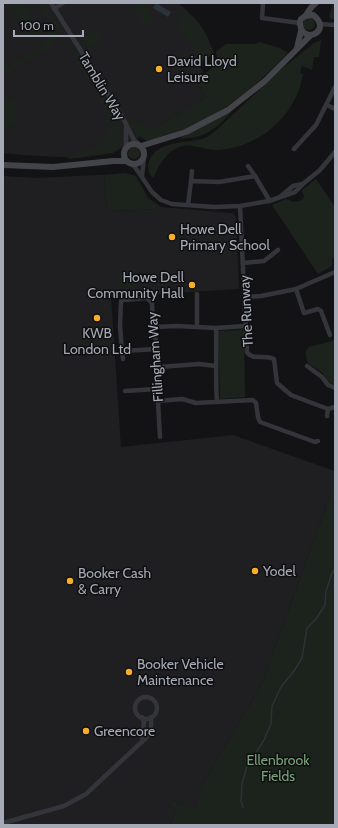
<svg xmlns="http://www.w3.org/2000/svg" width="338" height="828" font-family="Cabin,sans-serif">
  <rect width="100%" height="100%" fill="#131315"/>
  <g fill="#1f1f22">
    <polygon points="3,3 176,3 187,14 212,55 202,61 203,63 199,65 204,74 199,84 206,97 113,153 80,158 23,155 3,153"/>
    <polygon points="96,175 104,175 107,211 160,209 161,207 231,213 234,214 236,217 239,289 111,297 121,447 233,435 335,471 335,482 262,684 204,782 195,809 182,805 174,800 169,805 176,811 170,825 3,825 3,176 37,178"/>
  </g>
  <g fill="#1c231c">
    <polygon points="9,3 27,3 25,5 42,31 31,38"/>
    <polygon points="38,3 44,3 62,31 59,35 60,36 52,42 51,47 8,74 3,68 5,65 7,68 46,43 44,40 49,37 50,32 48,28 52,25"/>
    <polygon points="137,3 144,3 155,20 145,26 132,6"/>
    <path d="M176,3H178C198,20 206,29 214,54L202,61L177,21L186,14Z"/>
    <polygon points="333,3 335,3 335,19 331,19 329,17"/>
    <circle cx="309" cy="24" r="6"/>
    <polygon points="95,29 102,40 91,48 87,47 81,39"/>
    <path d="M321,40L319,57H314L312,70L302,66L300,73L303,74C301,82 300,90 296,97C281,128 250,149 216,150C205,150 193,144 183,146C167,149 159,166 153,178C148,173 147,168 149,161C158,140 184,144 202,139C206,138 210,135 213,133L284,67L314,43Z"/>
    <path d="M259,42L280,48L288,53C252,92 200,132 147,141C137,136 134,128 129,118L132,114L137,122L149,129L156,127L206,97L199,84L204,74L218,63L216,52L226,44H255Z"/>
    <polygon points="69,43 92,79 94,82 92,85 66,44"/>
    <polygon points="99,95 102,96 119,124 108,122 107,110"/>
    <polygon points="3,99 17,101 16,126 4,125 3,124"/>
    <path d="M235,107C226,119 214,131 200,136C193,138 185,138 178,139Z"/>
    <path d="M112,125L120,127C122,136 121,145 113,152L69,159L68,156C90,152 105,147 112,125Z"/>
    <circle cx="134" cy="153" r="6"/>
    <polygon points="125,173 136,176 148,198 161,207 161,209 107,211 104,175"/>
    <polygon points="316,179 335,207 335,255 332,259 332,266 318,274 272,205 286,199 294,202 302,200 304,197 302,190"/>
    <polygon points="137,272 138,286 118,287 117,273"/>
    <polygon points="244,330 245,397 220,399 218,331"/>
    <path d="M335,340V385L327,381L323,373L308,363C306,357 304,352 309,347Z"/>
    <polygon points="335,482 335,825 170,825 176,811 169,805 174,800 182,805 195,808 204,782 262,684"/>
  </g>
  <polygon fill="#293339" points="156,3 171,12 168,17 153,8"/>
  <g fill="none" stroke-linecap="round" stroke-linejoin="round">
    <polyline stroke="#293339" stroke-width="1.5" points="243,807 241,801 242,784 247,766 264,740 271,724 272,706 281,687 294,671 302,658 307,628 316,619 325,605 326,591 332,573 335,569"/>
    <g stroke="#34353a" stroke-width="4.5">
      <polyline points="51,3 123,118 134,140 139,144"/>
      <polyline points="263,3 262,18 300,23"/>
      <polyline points="54,9 63,3"/>
      <polyline points="320,24 335,25"/>
      <polyline points="327,105 335,109"/>
      <polyline points="126,147 126,128"/>
      <polyline points="294,149 316,125 335,87"/>
      <polyline points="130,163 135,167 152,192 161,200 172,204 214,207 240,206 269,201 295,192 304,183 320,170 335,152"/>
      <polyline points="248,166 255,176"/>
      <polyline points="142,176 144,157"/>
      <polyline points="191,181 192,171"/>
      <polyline points="281,196 293,186 302,184"/>
      <polyline points="188,205 191,181 219,182 255,176 268,198 269,201"/>
      <path d="M240,206L247,352C253,361 265,354 274,359L277,383L291,395L328,409L335,407"/>
      <polyline points="243,263 264,261 278,250"/>
      <polyline points="296,289 304,313 318,309 321,311 330,335"/>
      <polyline points="197,294 197,327"/>
      <polyline points="245,297 261,296 296,289 335,272"/>
      <polyline points="154,327 177,326 216,328 245,326"/>
      <path d="M216,328C217,353 215,377 217,402"/>
      <polyline points="157,349 122,351 120,326 121,301 123,300 147,298 152,303 153,334 157,342 159,367 156,389 158,401 160,437"/>
      <polyline points="122,351 123,359"/>
      <polyline points="307,366 322,377 328,385 335,388"/>
      <polyline points="159,367 199,364 216,366"/>
      <polyline points="125,391 156,389"/>
      <polyline points="158,401 182,399 196,403 253,400 256,403 258,417 260,422 315,442 318,441"/>
      <polyline points="327,416 328,409"/>
      <circle cx="146" cy="708" r="11"/>
      <polyline points="142,717 144,722 142,742"/>
      <polyline points="3,823 64,806 86,794 147,737 151,728 151,717"/>
    </g>
    <g stroke="#42444a" stroke-width="6">
      <path d="M305,16L313,15C332,29 307,44 301,28C300,25 299,22 301,19C302,19 305,16 306,15C309,11 311,6 316,3"/>
      <polyline points="297,48 301,31"/>
      <circle cx="134" cy="154" r="10"/>
      <polyline points="141,146 186,132 228,110 265,81 311,35"/>
      <polyline points="3,165 53,167 113,161 126,161"/>
    </g>
  </g>
  <g fill="#f7af2a" stroke="#0f0f10" stroke-width="1.5">
    <circle cx="159" cy="69" r="4"/>
    <circle cx="172" cy="237" r="4"/>
    <circle cx="192" cy="285" r="4"/>
    <circle cx="97" cy="318" r="4"/>
    <circle cx="255" cy="571" r="4"/>
    <circle cx="70" cy="581" r="4"/>
    <circle cx="129" cy="672" r="4"/>
    <circle cx="86" cy="731" r="4"/>
  </g>
  <g text-anchor="middle" stroke-width="3" stroke-linejoin="round" paint-order="stroke">
    <g font-size="14" fill="#a5aab6" stroke="#0f0f10" text-anchor="start">
      <text x="167" y="66">David Lloyd<tspan x="167" dy="16">Leisure</tspan></text>
      <text x="180" y="234">Howe Dell<tspan x="180" dy="16">Primary School</tspan></text>
      <text x="184" y="282" text-anchor="end">Howe Dell<tspan x="184" dy="16">Community Hall</tspan></text>
      <text x="97" y="338" text-anchor="middle">KWB<tspan x="97" dy="16">London Ltd</tspan></text>
      <text x="263" y="576">Yodel</text>
      <text x="78" y="578">Booker Cash<tspan x="78" dy="16">&amp; Carry</tspan></text>
      <text x="137" y="669">Booker Vehicle<tspan x="137" dy="16">Maintenance</tspan></text>
      <text x="94" y="736">Greencore</text>
    </g>
    <g font-size="14" fill="#a5aab6" stroke="#0f0f10">
      <text transform="translate(102 86) rotate(59)" y="5">Tamblin Way</text>
      <text transform="translate(246 311) rotate(-93)" y="5">The Runway</text>
      <text transform="translate(155 357) rotate(-94)" y="5">Fillingham Way</text>
    </g>
    <g font-size="14" fill="#7ba27d" stroke="#0f0f10">
      <text x="278" y="765">Ellenbrook<tspan x="278" dy="16">Fields</tspan></text>
    </g>
  </g>
  <rect width="338" height="828" fill="none" stroke="#a5aab6" stroke-width="8"/>
  <path d="M14 30v6h69v-6" fill="none" stroke="#a5aab6" stroke-width="2"/>
  <text x="20" y="30" font-size="12" fill="#a5aab6" stroke="#0f0f10" stroke-width="3" paint-order="stroke">100 m</text>
</svg>
